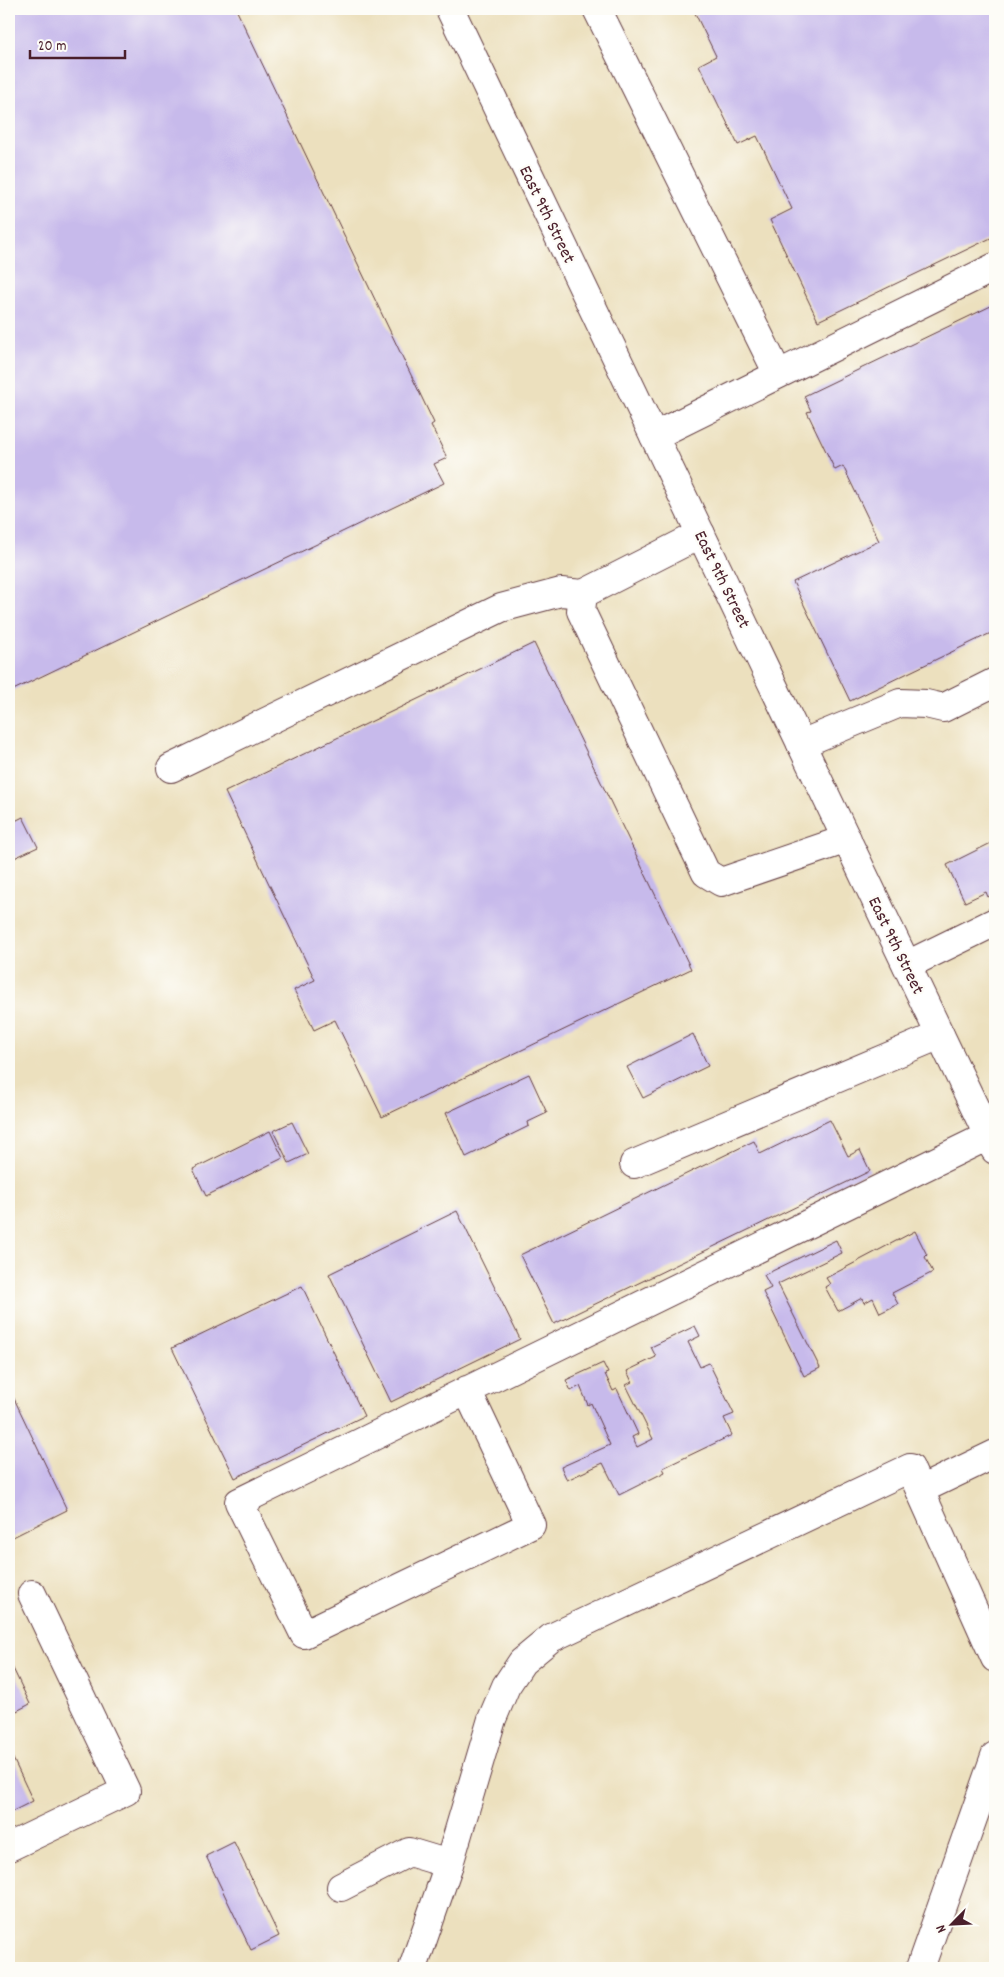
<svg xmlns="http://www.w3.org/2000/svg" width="1004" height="1977" font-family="Dekko,sans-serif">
  <rect width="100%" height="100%" fill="#fdfcf7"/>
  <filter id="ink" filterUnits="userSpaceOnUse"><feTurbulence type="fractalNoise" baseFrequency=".02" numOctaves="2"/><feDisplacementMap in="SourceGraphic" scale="10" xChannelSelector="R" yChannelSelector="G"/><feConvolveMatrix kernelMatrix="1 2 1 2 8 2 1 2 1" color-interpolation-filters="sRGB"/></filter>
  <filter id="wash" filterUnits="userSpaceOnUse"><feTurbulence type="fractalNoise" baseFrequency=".0096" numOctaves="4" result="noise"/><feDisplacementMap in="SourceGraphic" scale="20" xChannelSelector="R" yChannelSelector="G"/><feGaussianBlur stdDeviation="1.12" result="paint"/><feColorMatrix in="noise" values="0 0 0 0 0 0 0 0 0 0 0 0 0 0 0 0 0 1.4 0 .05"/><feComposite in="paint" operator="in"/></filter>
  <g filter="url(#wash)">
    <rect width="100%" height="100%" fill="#ece0be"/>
    <g id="blocks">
      <g fill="#c7baeb">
        <polygon points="9,9 236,9 434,423 431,425 447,458 434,464 444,483 9,692"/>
        <polygon points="693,9 995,9 995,236 818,321 770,220 792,209 757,136 738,145 699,65 716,56"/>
        <polygon points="995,304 995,631 850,701 793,582 879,541 843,466 835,470 807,412 811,411 804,396"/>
        <polygon points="534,643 691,969 382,1117 335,1020 314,1030 294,990 315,980 225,792"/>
        <polygon points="23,817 38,847 10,860 9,824"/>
        <polygon points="995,841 995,893 988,897 986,892 965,902 947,865"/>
        <polygon points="693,1034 708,1066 643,1098 627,1067"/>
        <polygon points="529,1074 547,1113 528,1122 529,1126 466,1157 446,1113"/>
        <polygon points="830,1120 848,1156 860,1150 870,1171 554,1324 520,1255 754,1141 760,1154"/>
        <polygon points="292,1122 308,1154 289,1163 273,1131"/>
        <polygon points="270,1131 283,1158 206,1196 193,1169"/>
        <polygon points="457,1211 520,1339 391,1402 329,1274"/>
        <polygon points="915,1231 927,1255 925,1257 933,1272 892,1293 898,1304 880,1313 873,1298 864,1303 862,1298 838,1311 825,1287 830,1284 826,1278"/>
        <polygon points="836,1240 842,1253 778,1284 820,1368 804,1376 763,1292 771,1288 764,1275"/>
        <polygon points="302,1286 364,1416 235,1478 172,1348"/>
        <polygon points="695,1326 700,1336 688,1342 700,1367 709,1363 734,1414 724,1418 732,1435 663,1468 665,1472 619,1495 603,1463 567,1480 561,1467 610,1445 591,1403 588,1405 580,1386 571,1391 566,1380 603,1363 608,1373 605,1374 613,1391 617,1389 638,1434 632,1437 637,1447 653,1439 626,1385 632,1382 627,1371 656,1357 651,1347"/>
        <polygon points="9,1388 67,1510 9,1539"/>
        <polygon points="9,1660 30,1704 9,1715"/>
        <polygon points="9,1750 33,1801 9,1813"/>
        <polygon points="234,1842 279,1936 251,1950 206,1856"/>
      </g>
    </g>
  </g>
  <g filter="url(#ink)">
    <use href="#blocks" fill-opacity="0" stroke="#623c41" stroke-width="1"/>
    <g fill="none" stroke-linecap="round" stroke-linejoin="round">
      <defs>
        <g id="minor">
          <polyline points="450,9 995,1150"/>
          <polyline points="597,9 778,374"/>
          <polyline points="654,436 995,267"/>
          <polyline points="701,534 583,594 581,611 706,873 721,882 847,839"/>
          <polyline points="801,744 900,703 926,704 943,708 995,682"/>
          <polyline points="171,768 501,608 561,592 583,594"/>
          <polyline points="907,965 995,922"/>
          <polyline points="634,1164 940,1035"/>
          <polyline points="467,1390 531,1525 304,1634 239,1502 914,1172 988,1136"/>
          <polyline points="920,1490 995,1454"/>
          <polyline points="9,1847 126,1791 32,1594"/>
          <polyline points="341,1887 409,1852 449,1864"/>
          <polyline points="413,1968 449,1864 492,1719 506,1686 522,1662 551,1638 910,1468 995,1658"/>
          <polyline points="920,1968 995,1756"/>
        </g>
      </defs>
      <use href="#minor" stroke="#623c41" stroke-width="30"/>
      <use href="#minor" stroke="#fff" stroke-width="28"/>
    </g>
  </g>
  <g text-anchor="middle" stroke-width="4.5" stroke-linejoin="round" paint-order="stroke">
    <g font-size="18" fill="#4a1f2b" stroke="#fdfcf7">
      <text transform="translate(548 214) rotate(64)" y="6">East 9th Street</text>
      <text transform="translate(723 579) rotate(64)" y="6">East 9th Street</text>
      <text transform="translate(897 945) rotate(64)" y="6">East 9th Street</text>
    </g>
  </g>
  <rect width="1004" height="1977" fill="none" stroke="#fdfcf7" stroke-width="30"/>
  <g transform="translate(952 1924) rotate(246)" stroke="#fdfcf7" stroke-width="4" paint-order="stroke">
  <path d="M0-4L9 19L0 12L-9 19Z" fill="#4a1f2b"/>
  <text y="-8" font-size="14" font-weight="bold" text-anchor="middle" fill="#4a1f2b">N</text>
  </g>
  <path d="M30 50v8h95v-8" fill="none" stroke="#4a1f2b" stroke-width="2.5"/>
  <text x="38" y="50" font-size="15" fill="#4a1f2b" stroke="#fdfcf7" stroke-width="4" paint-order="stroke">20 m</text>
</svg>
